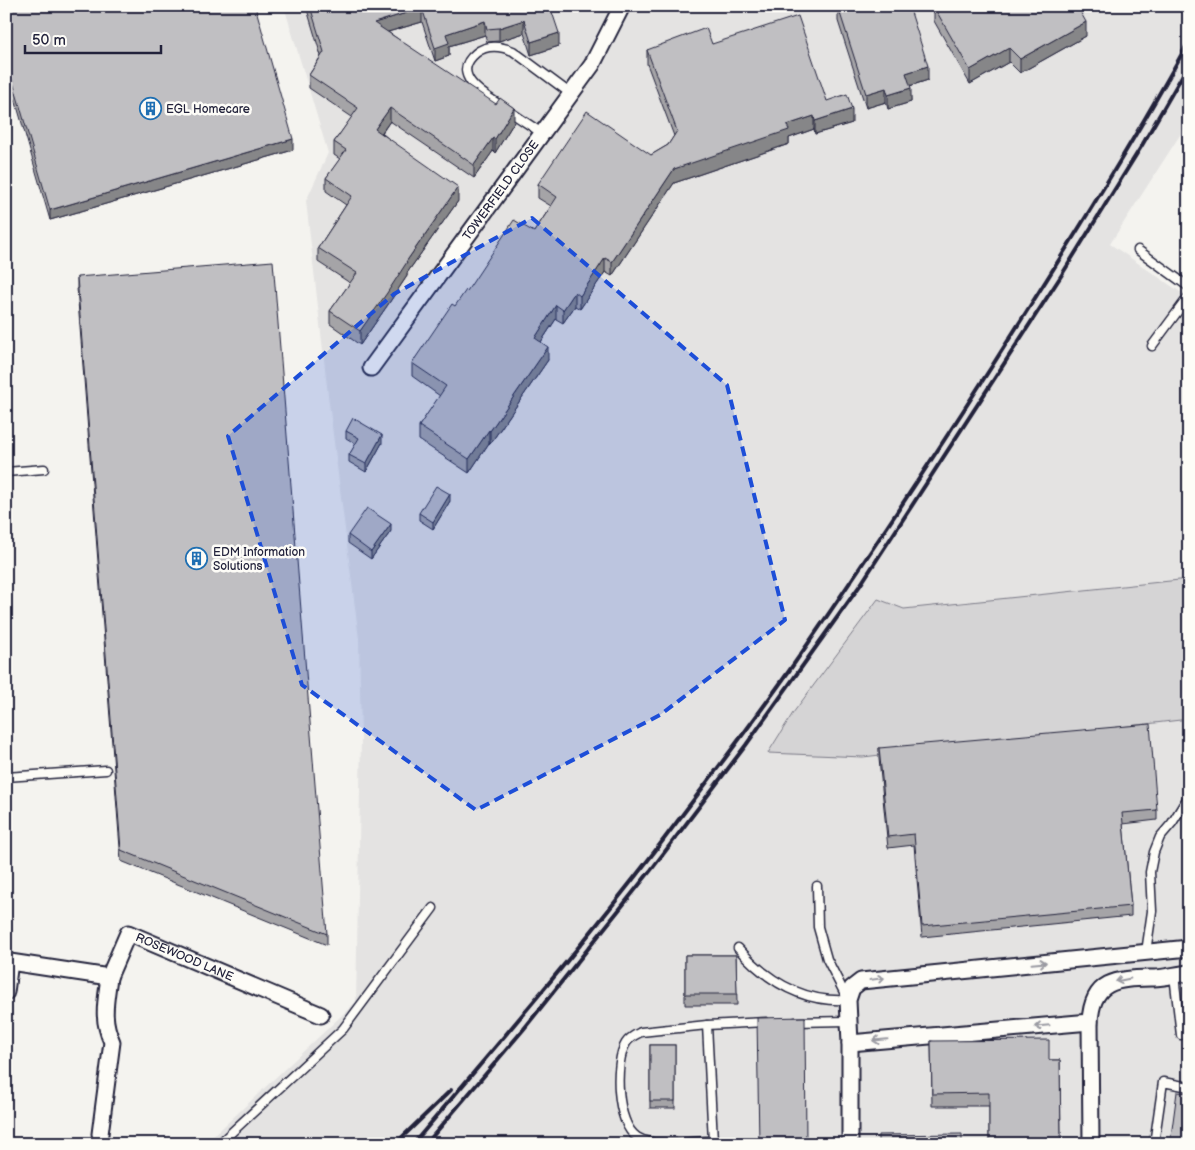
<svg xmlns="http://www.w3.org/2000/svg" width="1195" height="1150" font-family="'Balsamiq Sans',sans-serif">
  <rect width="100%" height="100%" fill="#f4f3ef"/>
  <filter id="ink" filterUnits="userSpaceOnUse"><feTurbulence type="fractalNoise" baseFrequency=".02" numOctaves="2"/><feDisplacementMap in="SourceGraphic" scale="10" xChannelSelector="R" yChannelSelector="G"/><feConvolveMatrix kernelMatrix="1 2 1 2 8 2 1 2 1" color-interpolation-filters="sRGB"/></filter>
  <g filter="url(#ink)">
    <polygon fill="#e4e3e2" points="284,6 1189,6 1189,121 1110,244 1189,298 1189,1144 205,1144 356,1002 361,737 359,639 328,395 306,201 328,153"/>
    <polygon fill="#d5d4d5" stroke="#7c7b88" points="1189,579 1189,719 863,757 768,753 793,713 878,599 904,609"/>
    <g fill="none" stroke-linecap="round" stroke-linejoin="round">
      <defs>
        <g id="service">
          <path d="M543,134C530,125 517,117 505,108C487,97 448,76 476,53C487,44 501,46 513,51L571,94"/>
          <polyline points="1138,250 1189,287"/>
          <polyline points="1152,346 1189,296"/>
          <polyline points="6,472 44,469"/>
          <polyline points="6,777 106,770"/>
          <path d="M738,948C767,981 802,1003 848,1000L827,959L818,927L817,886"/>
          <polyline points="1146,952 1152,911 1150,872 1154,852 1160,837 1172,823 1187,799"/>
          <polyline points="1174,975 1181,1035"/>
          <polyline points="795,1022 848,1021"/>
          <polyline points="707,1025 713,1141 715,1144"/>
          <path d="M713,1141C693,1141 654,1148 637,1137C616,1124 614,1062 626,1043C630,1037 635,1035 641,1032L707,1025L766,1022"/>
          <polyline points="219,1144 343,1029 433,908"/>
          <polyline points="1154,1144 1163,1082 1189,1087"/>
        </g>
        <g id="minor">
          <path id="s1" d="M371,368L592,65L622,6"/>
          <path id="s2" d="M6,960L10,962L109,977L128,933L321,1015"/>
          <polyline points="6,992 10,962"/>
          <polyline points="850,1043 1090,1022"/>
          <path d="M100,1134L112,1042C101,1018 106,1002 109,977"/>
          <polyline points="850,1144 850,1043 848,1000 852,988 861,981 1189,948"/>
          <path d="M1091,1144L1090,1022C1092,978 1119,979 1154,978C1165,978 1177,974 1189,973"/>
        </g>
      </defs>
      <use href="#service" stroke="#22223b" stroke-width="11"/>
      <use href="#minor" stroke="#22223b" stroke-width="19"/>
      <use href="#service" stroke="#fdfcf7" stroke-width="8"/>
      <use href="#minor" stroke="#fdfcf7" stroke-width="15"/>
      <g stroke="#22223b" stroke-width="4">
        <polyline points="395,1144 451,1090"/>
        <path d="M413,1144C495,1047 578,951 655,851C700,791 746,732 789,671C859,571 926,469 992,366C1060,259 1128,152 1189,41"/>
        <polyline points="426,1144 523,1030 651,870 746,745 861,584 1061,276 1141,147 1189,64"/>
      </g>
    </g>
    <g fill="#a5a4a7" stroke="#22223b">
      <polygon points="6,6 293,150 50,220 6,68"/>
      <polygon points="306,6 562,6 551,10 559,46 531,55 524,33 499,41 487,42 485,35 449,46 449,56 435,61 422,22 388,32 514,122 495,153 493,151 474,178 390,121 382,133 458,201 407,273 407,276 387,306 360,345 330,324 330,311 350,283 318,262 318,248 346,205 326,191 326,178 340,159 334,155 334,142 352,117 309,88 309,75 321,56"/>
      <polygon points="838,7 928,80 910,86 911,102 888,109 886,102 866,108 838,21"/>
      <polygon points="934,7 1086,36 1020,73 1009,62 970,84 934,21"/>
      <polygon points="712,44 827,101 852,123 815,134 814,129 789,138 789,144 674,183 612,276 605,272 580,309 575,306 563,323 556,319 541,342 548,360 490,444 489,443 469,473 419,440 419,426 440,396 412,376 412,363 467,291 534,232 551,206 538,198 538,184 651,155 668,145 674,136 647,64 647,50"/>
      <polygon points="77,277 327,934 327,945 121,861 77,288"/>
      <polygon points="346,431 382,443 366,472 349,462 349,455 356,444 346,438"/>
      <polygon points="450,501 433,529 419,520 419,513"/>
      <polygon points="391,531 371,559 348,543 348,535"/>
      <polygon points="879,748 1157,810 1157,820 1123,824 1131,906 1131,916 922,937 914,845 888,848 879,759"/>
      <polygon points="685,955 736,955 737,1005 685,1005"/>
      <polygon points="931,1041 1049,1060 1060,1060 1061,1144 989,1144 989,1106 932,1106"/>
      <rect x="650" y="1045" width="25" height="63"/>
    </g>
    <g fill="#868688" stroke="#22223b">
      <polygon points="548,6 562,6 548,11"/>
      <polygon points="422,8 422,22 374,36 374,23"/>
      <polygon points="524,20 524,33 499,41 499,28"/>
      <polygon points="485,21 485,35 449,46 449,56 435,61 435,48 446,34"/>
      <polygon points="1086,22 1086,36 1020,73 1020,59"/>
      <polygon points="559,33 559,46 531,55 531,42"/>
      <polygon points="1009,48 1009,62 970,84 970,70"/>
      <polygon points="928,66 928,80 906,87 906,73"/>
      <polygon points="886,88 886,102 866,108 866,94"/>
      <polygon points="911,88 911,102 888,109 888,95"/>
      <polygon points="390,108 390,121 375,142 375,129"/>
      <polygon points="514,108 514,122 495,153 495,139"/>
      <polygon points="852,109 852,123 815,134 815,121"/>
      <polygon points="814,116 814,129 789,138 789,144 674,183 612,276 612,262 674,169 787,125"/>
      <polygon points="493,138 493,151 474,178 474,165"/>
      <polygon points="293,139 293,150 50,220 50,210"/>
      <polygon points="458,187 458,201 407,273 407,276 387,306 360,345 360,331 406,262"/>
      <polygon points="605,258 605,272 580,309 580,296"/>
      <polygon points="575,292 575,306 563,323 563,310"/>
      <polygon points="556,305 556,319 535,351 535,338"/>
      <polygon points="548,347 548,360 490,444 490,431"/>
      <polygon points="489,430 489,443 469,473 469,459"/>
      <polygon points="382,435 382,443 366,472 366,464"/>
      <polygon points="450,494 450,501 433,529 433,522"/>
      <polygon points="391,524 391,531 371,559 371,552"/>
    </g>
    <g fill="#c0bfc2" stroke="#22223b">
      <polygon points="6,6 255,6 293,139 50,210 6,58"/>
      <polygon points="310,6 550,6 559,33 531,42 524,20 499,28 487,29 485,21 446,34 449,43 435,48 422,8 374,23 496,104 500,98 514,108 495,139 493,138 474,165 390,108 375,129 458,187 406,262 407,262 387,293 360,331 330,311 357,273 318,248 352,196 326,178 346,150 334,142 358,108 309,75 324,52"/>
      <polygon points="909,6 928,66 906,73 911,88 888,95 886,88 866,94 838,7"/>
      <polygon points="936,6 1077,6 1086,22 1020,59 1009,48 970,70 934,7"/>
      <polygon points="798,16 827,101 847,94 852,109 815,121 814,116 787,125 789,130 674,169 612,262 605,258 580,296 575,292 563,310 556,305 535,338 548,347 490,431 489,430 469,459 419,426 446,386 412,363 452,304 455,306 466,290 467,291 514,220 534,232 557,197 538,184 587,111 651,155 668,145 677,131 647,50 706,28 712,44"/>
      <polygon points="273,261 327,934 121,850 77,277"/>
      <polygon points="353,418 382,435 366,464 349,455 359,438 346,431"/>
      <polygon points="436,486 450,494 433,522 419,513"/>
      <polygon points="367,508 391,524 371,552 348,535"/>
      <polygon points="1150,724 1157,810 1122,813 1131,906 922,926 914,834 888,837 879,748"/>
      <polygon points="685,955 736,955 737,994 685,994"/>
      <polygon points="805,1017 806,1144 759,1144 757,1018"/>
      <polygon points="1049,1040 1049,1060 1060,1060 1061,1143 989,1144 989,1093 932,1094 931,1041"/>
      <rect x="650" y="1045" width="25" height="56"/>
      <polygon points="1177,1092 1189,1093 1189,1144 1170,1144"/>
      <polygon points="962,1134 962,1144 878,1144 878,1135"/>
    </g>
    <defs><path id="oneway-shaft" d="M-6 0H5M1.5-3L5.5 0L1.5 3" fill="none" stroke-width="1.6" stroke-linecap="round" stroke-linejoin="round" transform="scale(1.25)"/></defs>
    <g stroke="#9a9aa2">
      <use href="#oneway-shaft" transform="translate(1039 963) rotate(-5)"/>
      <use href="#oneway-shaft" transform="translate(877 979) rotate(-8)"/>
      <use href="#oneway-shaft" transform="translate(1123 980) rotate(169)"/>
      <use href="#oneway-shaft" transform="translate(1042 1026) rotate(175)"/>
      <use href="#oneway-shaft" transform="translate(880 1040) rotate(175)"/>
    </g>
  </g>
  <path fill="#1d4ed8" fill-opacity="0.2" stroke="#1d4ed8" stroke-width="4" stroke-dasharray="10 6" stroke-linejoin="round" d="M532,218L727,385L785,620L660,715L476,810L302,685L228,436L394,294Z"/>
  <defs>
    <symbol id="building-ring" viewBox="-11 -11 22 22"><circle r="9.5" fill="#fdfcf7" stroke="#1f6fb2" stroke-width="1.5"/><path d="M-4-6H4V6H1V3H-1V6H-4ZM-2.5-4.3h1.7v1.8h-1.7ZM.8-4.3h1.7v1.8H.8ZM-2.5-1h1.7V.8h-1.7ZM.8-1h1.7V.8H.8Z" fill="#1f6fb2"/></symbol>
  </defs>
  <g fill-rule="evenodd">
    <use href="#building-ring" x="138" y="96" width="25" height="25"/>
    <use href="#building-ring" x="184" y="546" width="25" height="25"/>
  </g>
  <g text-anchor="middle" stroke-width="5" stroke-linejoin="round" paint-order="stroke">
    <g font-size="12" fill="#22223b" stroke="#fdfcf7" text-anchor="start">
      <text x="166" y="113">EGL Homecare</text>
      <text x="213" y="556">EDM Information<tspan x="213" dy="14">Solutions</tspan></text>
    </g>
    <g font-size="12" fill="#22223b" stroke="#fdfcf7">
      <text dy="4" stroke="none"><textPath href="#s1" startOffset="220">TOWERFIELD CLOSE</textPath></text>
      <text dy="4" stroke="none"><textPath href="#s2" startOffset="214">ROSEWOOD LANE</textPath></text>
    </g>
  </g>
  <rect width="1195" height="1150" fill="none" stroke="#fdfcf7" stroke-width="25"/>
  <rect x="12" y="12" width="1170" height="1125" fill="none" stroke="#22223b" stroke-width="2" filter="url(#ink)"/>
  <path d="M25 45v8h136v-8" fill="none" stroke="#22223b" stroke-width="2.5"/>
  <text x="32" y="45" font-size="15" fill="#22223b" stroke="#fdfcf7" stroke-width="4" paint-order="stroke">50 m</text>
</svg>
